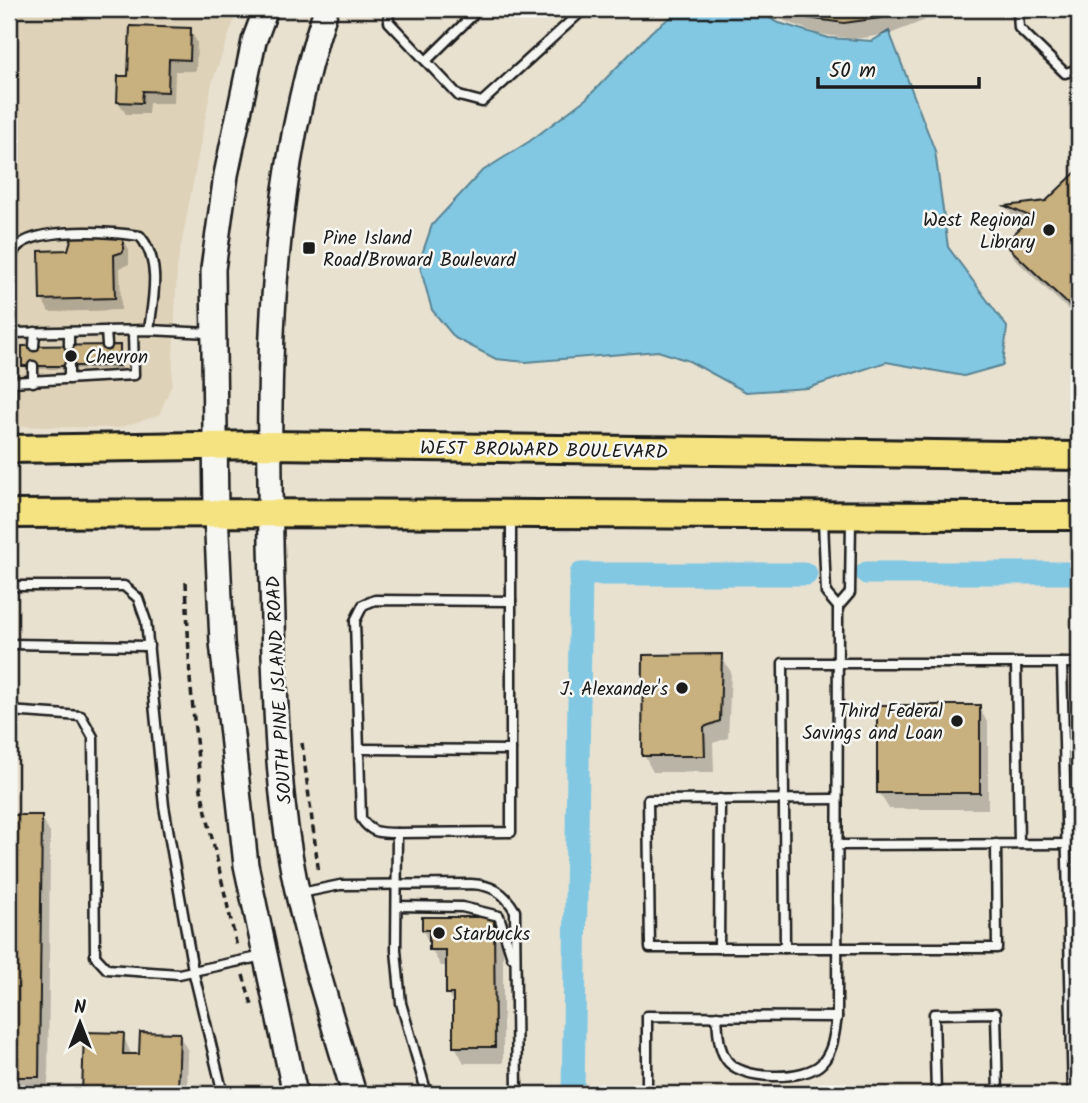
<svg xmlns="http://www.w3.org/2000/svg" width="1088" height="1103" font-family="Kalam,sans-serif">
  <rect width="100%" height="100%" fill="#e8e1d0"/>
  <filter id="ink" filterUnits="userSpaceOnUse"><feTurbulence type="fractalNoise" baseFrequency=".0143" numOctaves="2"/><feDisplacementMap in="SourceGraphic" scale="14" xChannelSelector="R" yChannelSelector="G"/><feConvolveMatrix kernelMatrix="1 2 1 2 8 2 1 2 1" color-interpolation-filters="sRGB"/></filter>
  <g filter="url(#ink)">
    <polygon fill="#ded2b8" points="9,9 238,9 212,83 177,267 172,384 159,415 118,428 9,426"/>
    <polygon fill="#82c8e3" stroke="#598393" stroke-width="2" points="682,9 756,9 776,22 829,38 872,41 889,31 935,151 948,247 1007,327 1003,365 964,376 886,362 808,388 746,392 689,361 658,351 526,362 496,359 455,338 432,310 419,263 432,225 481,172 530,141 587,98 652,31"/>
    <g fill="#0003">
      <polygon points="767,9 942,9 923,21 890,34 854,39 819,34 785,21"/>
      <polygon points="190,30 197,42 196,71 175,71 174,103 149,103 148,114 126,114 118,101 130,77"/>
      <polygon points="1079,172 1079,320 1016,260 1006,244 1025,226 1016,222 1007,207 1047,202"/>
      <polygon points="122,237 129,249 129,264 120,268 121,310 49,312 42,299 69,252"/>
      <polygon points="24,347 119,347 121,369 26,369"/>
      <polygon points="721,656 731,672 728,738 713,743 714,772 653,772 644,755"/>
      <polygon points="979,707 988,724 988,809 889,809 879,792"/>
      <polygon points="9,817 41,817 50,833 48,1093 13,1093 9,1085"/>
      <polygon points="423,919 493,919 503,935 503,1063 464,1063 455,1046 455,1005 448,994 448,966 441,966 431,949 423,930"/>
      <polygon points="86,1034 123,1035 132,1056 141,1056 179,1035 188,1051 187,1094 84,1094"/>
    </g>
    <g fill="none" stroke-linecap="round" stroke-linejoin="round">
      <g stroke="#82c8e3" stroke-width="23">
        <polyline points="867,573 1079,573"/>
        <polyline points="573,1094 581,574 806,574"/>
      </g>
    </g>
    <g fill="#c8b07f" stroke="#1c1c1c" stroke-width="2">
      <polygon points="784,9 905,9 880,18 844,23 808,18"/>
      <polygon points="130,26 191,28 190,60 169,59 168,92 143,91 142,103 117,102 118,76 128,76"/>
      <polygon points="1079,169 1079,308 1076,312 1004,243 1032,217 1005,206 1046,201"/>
      <polygon points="123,235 123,252 114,255 115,298 40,300 39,251 68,250 72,236"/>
      <polygon points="120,345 120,366 22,366 22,346"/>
      <polygon points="722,654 720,721 704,727 705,756 642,756 643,655"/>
      <rect x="877" y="705" width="103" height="88"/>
      <polygon points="9,815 42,815 39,1077 9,1077"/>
      <polygon points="422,917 494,917 495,1047 453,1047 453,994 446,994 446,950 429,950 429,930 422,930"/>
      <polygon points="84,1032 124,1033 123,1054 139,1054 140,1032 180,1033 178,1094 82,1094"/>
    </g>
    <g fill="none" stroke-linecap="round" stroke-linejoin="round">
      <defs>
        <g id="service">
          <polyline points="388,9 389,22 459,96 482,102 584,9"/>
          <polyline points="1023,9 1018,14 1019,28 1065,73 1079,69"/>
          <polyline points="426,61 479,9"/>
          <path d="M9,263C11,259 13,252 16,248C35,226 113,232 140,236C162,262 153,299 149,330"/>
          <polyline points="9,306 12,333"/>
          <polyline points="106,331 107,345"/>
          <polyline points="69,332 69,345"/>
          <polyline points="34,346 35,332"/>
          <polyline points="33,366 33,382"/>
          <polyline points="69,366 69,379"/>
          <polyline points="12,382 134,375 133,331"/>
          <polyline points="10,444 12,333 149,330 210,333"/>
          <polyline points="823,520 826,593 838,607"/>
          <polyline points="9,586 124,586 138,598 146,621 164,806 193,970 223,1094"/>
          <polyline points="9,644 149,646"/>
          <polyline points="1016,663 1019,844"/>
          <polyline points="1062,663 1073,1094"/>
          <polyline points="9,711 81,716 93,737 95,956 107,969 179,974 263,956"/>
          <polyline points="359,749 511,750"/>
          <polyline points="837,799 648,800 650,948 997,948 996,844"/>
          <polyline points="397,833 511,832 511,519"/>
          <polyline points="837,845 1079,844"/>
          <path d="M301,893L340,885L471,884C492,885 504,892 515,911L517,1094"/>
          <polyline points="397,906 462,907 499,916 512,957"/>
          <polyline points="719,948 720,799"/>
          <polyline points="785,948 783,663 1079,663"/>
          <path d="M717,1016C718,1030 718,1047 726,1059C739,1081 806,1081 822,1063C834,1050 834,1033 837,1017L838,607L850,593L851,519"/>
          <path d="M427,1094L401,1003L396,950L397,833C380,833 370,833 361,818L355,621L363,605L375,600L511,601"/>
          <polyline points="647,1094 647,1016 837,1017"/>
          <polyline points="936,1094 934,1014 996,1013 998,1094"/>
        </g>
        <g id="secondary">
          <polyline points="266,9 254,41 226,175 213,269 216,512 222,642 246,865 295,1094"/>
          <path d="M326,9C265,194 267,391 272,584C275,683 275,783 295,881C310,953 334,1024 354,1094"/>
        </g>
        <g id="primary">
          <polyline points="9,449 270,445 1079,456"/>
          <path d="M9,514C366,511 722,516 1079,516"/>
        </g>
      </defs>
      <use href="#service" stroke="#1c1c1c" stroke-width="13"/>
      <use href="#secondary" stroke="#1c1c1c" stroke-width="28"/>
      <use href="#primary" stroke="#1c1c1c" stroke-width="32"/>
      <g stroke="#1c1c1c" stroke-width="3.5" stroke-dasharray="7 5" stroke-linecap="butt">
        <polyline points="186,582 190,679 201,790 237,947"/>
        <polyline points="302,743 319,874"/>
        <polyline points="243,975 252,1005"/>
      </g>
      <use href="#service" stroke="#f6f6f2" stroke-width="8"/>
      <use href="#secondary" stroke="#f6f6f2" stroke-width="23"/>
      <use href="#primary" stroke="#f5e382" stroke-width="26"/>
    </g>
  </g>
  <g fill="#1c1c1c" stroke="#f6f6f2" stroke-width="2.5">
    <circle cx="1049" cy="230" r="7"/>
    <rect x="302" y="241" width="14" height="14" rx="3.5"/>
    <circle cx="71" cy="356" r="7"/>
    <circle cx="682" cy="688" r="7"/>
    <circle cx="957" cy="721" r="7"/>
    <circle cx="439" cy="933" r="7"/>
  </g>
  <g text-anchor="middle" stroke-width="5" stroke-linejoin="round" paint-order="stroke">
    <g font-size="19" fill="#1c1c1c" stroke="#f6f6f2" text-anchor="end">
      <text x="1035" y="226">West Regional<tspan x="1035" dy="22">Library</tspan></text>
      <text x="323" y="244" text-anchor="start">Pine Island<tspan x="323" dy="22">Road/Broward Boulevard</tspan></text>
      <text x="85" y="363" text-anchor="start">Chevron</text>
      <text x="668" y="695">J. Alexander's</text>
      <text x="943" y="717">Third Federal<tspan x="943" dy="22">Savings and Loan</tspan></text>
      <text x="453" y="940" text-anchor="start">Starbucks</text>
    </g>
    <g font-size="19" fill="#1c1c1c" stroke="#f6f6f2">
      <text transform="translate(544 449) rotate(1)" y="7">WEST BROWARD BOULEVARD</text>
      <text transform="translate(278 690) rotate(-93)" y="7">SOUTH PINE ISLAND ROAD</text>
    </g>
  </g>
  <rect width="1088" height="1103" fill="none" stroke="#f6f6f2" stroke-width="35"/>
  <rect x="18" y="18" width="1053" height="1068" fill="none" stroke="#1c1c1c" stroke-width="2.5" filter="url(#ink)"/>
  <g transform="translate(80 1023)" stroke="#f6f6f2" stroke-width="5" paint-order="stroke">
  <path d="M0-5L12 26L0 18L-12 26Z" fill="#1c1c1c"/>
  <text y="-10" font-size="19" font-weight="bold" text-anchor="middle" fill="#1c1c1c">N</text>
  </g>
  <path d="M818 77v10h161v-10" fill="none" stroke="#1c1c1c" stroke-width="3.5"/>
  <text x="829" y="77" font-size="21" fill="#1c1c1c" stroke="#f6f6f2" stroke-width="5" paint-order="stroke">50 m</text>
</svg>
